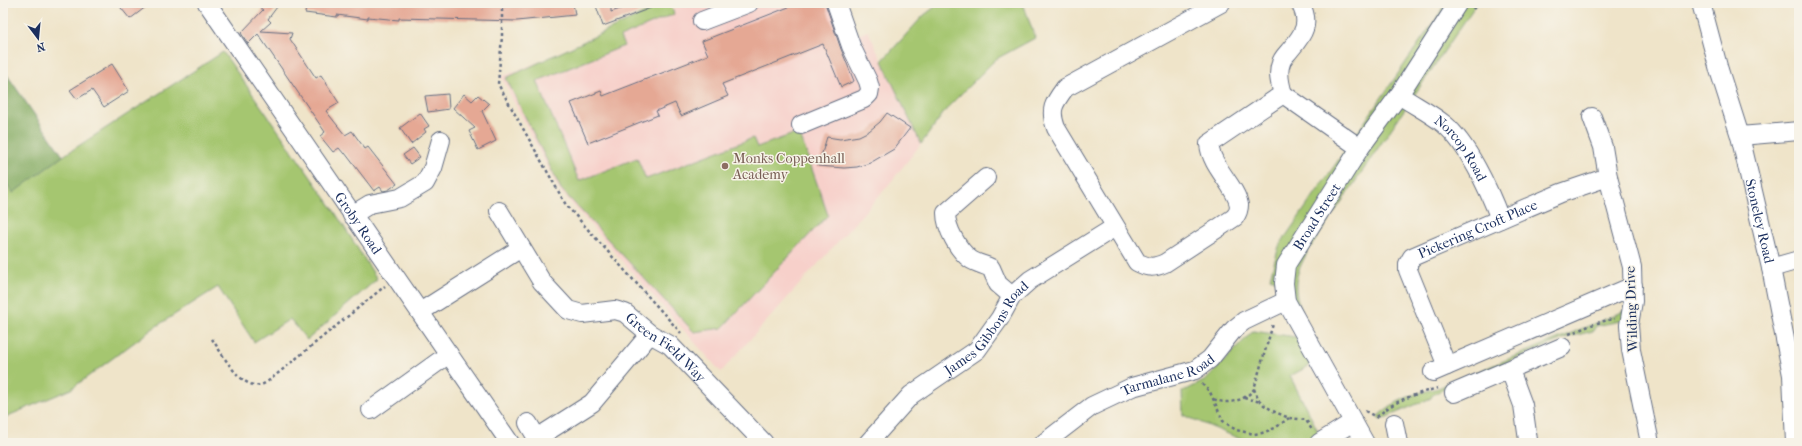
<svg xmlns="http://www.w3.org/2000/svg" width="1802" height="446" font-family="'IM FELL French Canon',serif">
  <rect width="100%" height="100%" fill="#f7f3e8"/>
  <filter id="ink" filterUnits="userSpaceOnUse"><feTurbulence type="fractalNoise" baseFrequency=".025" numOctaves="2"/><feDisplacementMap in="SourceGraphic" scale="8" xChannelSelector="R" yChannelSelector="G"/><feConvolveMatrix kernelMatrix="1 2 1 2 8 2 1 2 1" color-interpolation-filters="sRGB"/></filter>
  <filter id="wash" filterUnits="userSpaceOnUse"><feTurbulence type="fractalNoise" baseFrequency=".012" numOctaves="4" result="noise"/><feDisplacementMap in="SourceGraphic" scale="16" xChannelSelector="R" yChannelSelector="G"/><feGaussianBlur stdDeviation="0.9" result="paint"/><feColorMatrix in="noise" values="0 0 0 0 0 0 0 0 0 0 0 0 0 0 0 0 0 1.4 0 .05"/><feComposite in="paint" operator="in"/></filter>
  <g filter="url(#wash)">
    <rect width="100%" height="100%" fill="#efe4c9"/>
    <polygon fill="#f7d0ca" points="687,3 845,3 856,35 868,31 921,144 886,188 721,372 559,190 501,77"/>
    <g fill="#a5c66f" stroke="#607a66">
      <polygon points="666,3 670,3 674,14 620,37 624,46 537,81 579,181 637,158 646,179 753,138 757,147 799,132 828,215 722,328 694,332 561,189 506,78"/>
      <polygon points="940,3 1023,3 1035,38 996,59 948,107 921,144 882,61 923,16"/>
      <path d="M1445,3H1477L1310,248C1297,270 1290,286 1302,311L1284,283L1270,278L1279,246L1444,7Z"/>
      <polygon points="223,52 331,206 377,279 307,340 290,319 254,342 218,287 155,327 71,389 3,418 3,178 13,192 63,156"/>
      <path d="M1632,308L1630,319L1596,326L1593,331L1565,338L1433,394L1431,398L1380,420L1377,417C1394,400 1416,393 1438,388Z"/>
      <polygon points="1253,331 1296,337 1311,365 1290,376 1319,433 1303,443 1250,443 1183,415 1182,392 1206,380"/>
    </g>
    <polygon fill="#84ab62" stroke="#506d60" points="3,69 63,156 13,193 3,178"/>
    <g id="blocks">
      <g fill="#e5a894">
        <polygon points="117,3 151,3 130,19"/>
        <polygon points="254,3 280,3 268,19 271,22 261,31 292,33 290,39 316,78 321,75 339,103 326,111 345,135 352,131 365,149 368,147 397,184 388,190 383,191 380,187 374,191 345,153 344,154 339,148 333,152 320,136 325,132 258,34 248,44 241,33 263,10"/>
        <polygon points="307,3 437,3 472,5 472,3 505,7 505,5 573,3 575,15 517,21 399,18 399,20 368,17 368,19 337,15 337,17 305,13"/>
        <polygon points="595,3 611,3 611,12 638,3 650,3 651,8 603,26"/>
        <polygon points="799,3 825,3 841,49 854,81 841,87 823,44 722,84 728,96 681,116 675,103 656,111 658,115 588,143 571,103 601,91 603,96 708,55 702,41"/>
        <polygon points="112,64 129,91 104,107 92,90 77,99 70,90"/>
        <polygon points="448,94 449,109 428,112 425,96"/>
        <polygon points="464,94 472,101 478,95 489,104 482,111 496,141 478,150 469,131 475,128 453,108"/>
        <polygon points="420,113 429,126 424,129 426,132 411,144 400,128"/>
        <polygon points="887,113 910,128 894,149 870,163 857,167 844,168 818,166 827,137 840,139 859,136 869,131 880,122"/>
        <polygon points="413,148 420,157 410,164 403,155"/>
      </g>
    </g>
  </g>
  <g filter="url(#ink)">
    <use href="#blocks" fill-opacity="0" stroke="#656e83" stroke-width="1"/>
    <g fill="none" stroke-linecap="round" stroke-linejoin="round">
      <defs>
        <g id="minor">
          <path id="s1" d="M207,3L510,443"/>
          <path d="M1221,3L1065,88C1054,103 1049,109 1056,128L1137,262C1148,268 1154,268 1165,263L1235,217C1237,214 1239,209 1239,205C1236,186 1211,167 1209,144L1283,94C1280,84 1277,73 1281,63C1282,58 1287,54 1290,50C1304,34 1311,23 1300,3"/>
          <path id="s2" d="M1701,3L1719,70L1740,136L1771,268L1792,375L1795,443"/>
          <polyline points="702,21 749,3"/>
          <polyline points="1283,94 1360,148"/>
          <path id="s3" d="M1399,95C1414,105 1430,113 1444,124C1468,144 1489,190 1500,219"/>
          <polyline points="1592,117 1603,147 1608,177 1632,267 1633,301 1629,325 1631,350 1650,443"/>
          <polyline points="801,125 864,99 869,94 870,88 868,81 851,46 836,3"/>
          <polyline points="1740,136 1799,131"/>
          <path d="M986,178L946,213C946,228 958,250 970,259C975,263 985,265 991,268L998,284L1012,296"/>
          <path id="s4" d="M499,211L542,282L568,310L582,314L615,310L625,313L650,334L670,345L764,443"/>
          <polyline points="352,215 370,204 400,198 425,183 433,168 441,140"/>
          <polyline points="1771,268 1799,260"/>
          <polyline points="420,312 521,248"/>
          <path id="s5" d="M1447,366L1408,270V264L1412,257L1561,193L1608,177"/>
          <polyline points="1510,370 1523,405 1528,440 1527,443"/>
          <polyline points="1433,372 1633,286"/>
          <polyline points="1454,393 1562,347"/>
          <polyline points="371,410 449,354"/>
          <polyline points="528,423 540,443"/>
          <polyline points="1394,423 1398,443"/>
          <polyline points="537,438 592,403 650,334"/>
          <path id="s6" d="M868,443L911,395L977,350L1000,318L1012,296L1030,280L1115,227"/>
          <path id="s7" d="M1044,443L1092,406L1132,387L1195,370L1210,359L1234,329L1244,321L1286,301"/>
          <polyline points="1319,443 1353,422"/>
          <path id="s8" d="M1365,443L1286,301L1284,283L1286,265L1360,148L1399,95L1458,3"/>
        </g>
      </defs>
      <use href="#minor" stroke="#656e83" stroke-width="20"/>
      <g stroke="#656e83" stroke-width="2.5" stroke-dasharray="3 3" stroke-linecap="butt">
        <polyline points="502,3 502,36 498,84 566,205 681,333"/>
        <polyline points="1473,9 1477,3"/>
        <path d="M1569,334C1585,328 1598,321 1615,319"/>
        <path d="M212,339C222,353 240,389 260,385C263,385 268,381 271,379L385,286"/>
        <polyline points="1202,384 1210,392 1223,421 1236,430 1254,434 1262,433 1275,428 1289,418"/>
        <polyline points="1254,389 1258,399 1264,405 1275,412 1289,418 1306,420 1312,430"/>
        <polyline points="1244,398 1261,402"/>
        <path d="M1214,399C1227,406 1246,400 1254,389L1273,324"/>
        <polyline points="1365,411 1378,418"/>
        <path d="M1377,417C1394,400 1416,394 1438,388"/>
      </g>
      <use href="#minor" stroke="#fff" stroke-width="18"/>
    </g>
  </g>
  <circle fill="#8d6e63" stroke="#f7f3e8" stroke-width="1.5" cx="725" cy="166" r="4"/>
  <g text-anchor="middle" stroke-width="3" stroke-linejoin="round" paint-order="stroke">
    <g font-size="14" fill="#1b2f5e" stroke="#f7f3e8">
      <text dy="5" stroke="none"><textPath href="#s3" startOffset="83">Norcop Road</textPath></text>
      <text dy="5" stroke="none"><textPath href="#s8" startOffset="256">Broad Street</textPath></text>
      <text dy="5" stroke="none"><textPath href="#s2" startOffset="226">Stoneley Road</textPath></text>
      <text dy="5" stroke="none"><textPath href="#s1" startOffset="267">Groby Road</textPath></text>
      <text dy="5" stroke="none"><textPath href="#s5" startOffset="189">Pickering Croft Place</textPath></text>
      <text transform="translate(1631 309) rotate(-92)" y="5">Wilding Drive</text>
      <text dy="5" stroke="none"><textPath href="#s6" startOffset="167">James Gibbons Road</textPath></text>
      <text dy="5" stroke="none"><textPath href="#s4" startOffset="233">Green Field Way</textPath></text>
      <text dy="5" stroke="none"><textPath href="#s7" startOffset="143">Tarmalane Road</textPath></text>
    </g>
    <g font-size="14" fill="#785e54" stroke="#f7f3e8" text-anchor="start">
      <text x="733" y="163">Monks Coppenhall<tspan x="733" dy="16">Academy</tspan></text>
    </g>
  </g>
  <rect width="1802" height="446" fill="none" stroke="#f7f3e8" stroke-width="16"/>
  <g transform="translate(38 38) rotate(164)" stroke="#f7f3e8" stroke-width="3" paint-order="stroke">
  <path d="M0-3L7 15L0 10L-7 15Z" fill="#1b2f5e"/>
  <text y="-6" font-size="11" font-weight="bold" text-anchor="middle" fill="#1b2f5e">N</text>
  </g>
</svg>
